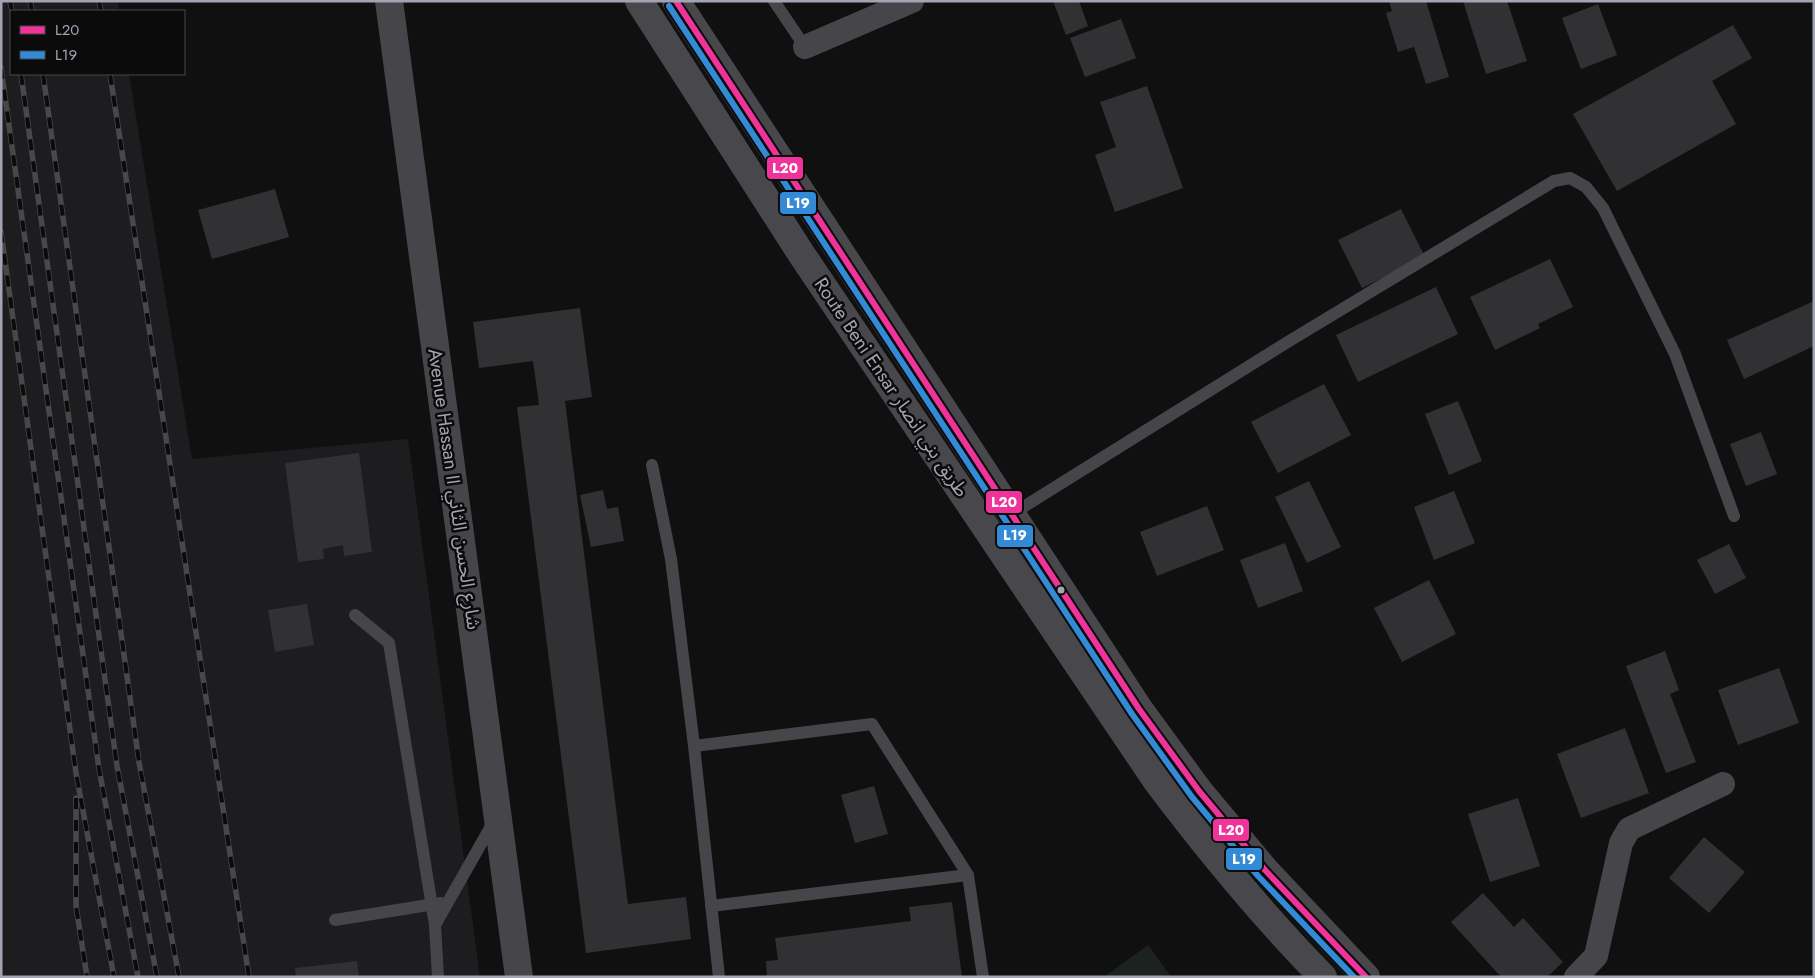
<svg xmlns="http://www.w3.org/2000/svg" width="1815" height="978" font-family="Jost,'Noto Sans Arabic',sans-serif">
  <rect width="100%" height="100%" fill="#101011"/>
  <polygon fill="#1d1d1f" points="1,1 118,1 119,11 11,11 11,74 129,74 192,459 408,439 480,977 1,977"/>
  <polygon fill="#1c221e" points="1148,945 1171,977 1104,977"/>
  <g fill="#313133">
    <polygon points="1053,1 1079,1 1088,26 1066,35"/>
    <polygon points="1389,1 1426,1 1449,77 1426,84 1414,47 1398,52 1386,13 1392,11"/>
    <polygon points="1463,1 1507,1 1527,61 1486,74"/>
    <polygon points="1598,4 1617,55 1581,69 1562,18"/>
    <polygon points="1121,19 1136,58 1085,77 1070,38"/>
    <polygon points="1733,25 1752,58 1712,81 1736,124 1617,191 1573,114"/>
    <polygon points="1147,86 1183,188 1115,212 1095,155 1116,147 1100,102"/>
    <polygon points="275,189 289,237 212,259 198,210"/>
    <polygon points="1401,209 1425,257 1362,288 1338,240"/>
    <polygon points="1550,259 1573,307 1538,324 1540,328 1495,350 1470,297"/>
    <polygon points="1436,287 1458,334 1358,382 1336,335"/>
    <polygon points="1814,301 1814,346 1744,379 1727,340"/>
    <polygon points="580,308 592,397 565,401 628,904 686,897 691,939 586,953 517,407 539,405 533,361 479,368 473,322"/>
    <polygon points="1324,384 1351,435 1278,473 1251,422"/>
    <polygon points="1458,401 1482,461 1449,475 1425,414"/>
    <polygon points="1761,432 1777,474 1746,486 1730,444"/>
    <polygon points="359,453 372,552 344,556 343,545 323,549 324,559 298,562 285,463"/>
    <polygon points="1309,481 1341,547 1307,563 1275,497"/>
    <polygon points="603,490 607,509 618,507 624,541 591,547 580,495"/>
    <polygon points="1454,491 1475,543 1434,560 1414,507"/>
    <polygon points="1207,506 1224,550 1157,576 1140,532"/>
    <polygon points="1285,543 1303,591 1258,608 1240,560"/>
    <polygon points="1729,544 1746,578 1715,594 1697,560"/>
    <polygon points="1429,580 1456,634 1402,662 1374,608"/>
    <polygon points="307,604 314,645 275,652 268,610"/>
    <polygon points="1665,651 1679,690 1670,694 1696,762 1666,773 1626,666"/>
    <polygon points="1779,668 1799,723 1738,745 1718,690"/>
    <polygon points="1625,728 1649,793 1581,818 1557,754"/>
    <polygon points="874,786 888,834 855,843 841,795"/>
    <polygon points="1518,798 1540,866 1490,882 1468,814"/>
    <polygon points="1704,837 1745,872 1709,913 1669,878"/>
    <polygon points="1483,893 1514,927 1523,918 1563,962 1547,977 1501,977 1451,922"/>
    <polygon points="952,902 962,977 767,977 766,961 778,960 775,938 911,921 909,907"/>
    <polygon points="357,961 359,977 296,977 295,968"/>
  </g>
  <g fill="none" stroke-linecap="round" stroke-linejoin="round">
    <g stroke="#46464a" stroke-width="12">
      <polyline points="774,1 805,47"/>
      <polyline points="652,465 671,559 694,746 719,977"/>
      <polyline points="1012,514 1286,343 1554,181 1570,178 1586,187 1603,208 1675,354 1734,516"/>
      <polyline points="355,615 389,643 435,925"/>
      <polyline points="694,746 872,724 968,875 983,977"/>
      <polyline points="711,906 968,875"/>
      <polyline points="335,920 441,903"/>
      <polyline points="438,977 435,925 494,821"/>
    </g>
    <g stroke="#46464a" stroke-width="24">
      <polyline points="805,47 912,1"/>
      <polyline points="1576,977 1596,956 1621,843 1629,829 1723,784"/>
    </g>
    <polyline stroke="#46464a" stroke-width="28" points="389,1 519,977"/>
    <g stroke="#48484c" stroke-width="28">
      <path d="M639,1L802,255L1156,780C1208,849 1262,915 1323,977"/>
      <polyline points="676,1 1139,709 1199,791 1265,870 1366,977"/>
    </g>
    <defs>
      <g id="rail">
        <polyline points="10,1 12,11"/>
        <polyline points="30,1 32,11"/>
        <polyline points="99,1 101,11"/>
        <polyline points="1,68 99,769 138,977"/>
        <polyline points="21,74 117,766 157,977"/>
        <polyline points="43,74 139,762 179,977"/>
        <polyline points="110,74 249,977"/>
        <polyline points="1,232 76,773 114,977"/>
        <polyline points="76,798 76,906 87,977"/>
      </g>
    </defs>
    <use href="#rail" stroke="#48484b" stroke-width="5.5"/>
    <use href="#rail" stroke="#0b0b0c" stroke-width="4" stroke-dasharray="11" stroke-linecap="butt"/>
    <defs>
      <polyline id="bus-1" points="676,1 1139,709 1199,791 1265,870 1366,977"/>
      <polyline id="bus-2" points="669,6 1132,714 1192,797 1258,876 1354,977"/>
    </defs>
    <use href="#bus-1" stroke="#0b0b0c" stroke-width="10"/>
    <use href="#bus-2" stroke="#0b0b0c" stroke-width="10"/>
    <use href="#bus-1" stroke="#ef339a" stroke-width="6"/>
    <use href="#bus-2" stroke="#338bd7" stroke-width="6"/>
  </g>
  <circle fill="#a2a4b1" stroke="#0b0b0c" stroke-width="2" cx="1061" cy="590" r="4.5"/>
  <g text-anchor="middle" stroke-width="5" stroke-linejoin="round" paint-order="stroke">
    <g font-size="19" fill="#a2a4b1" stroke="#0b0b0c">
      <text transform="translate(892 387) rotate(56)" y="7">Route Beni Ensar طريق بني انصار</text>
      <text transform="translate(455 489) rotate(82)" y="7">Avenue Hassan II شارع الحسن الثاني</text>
    </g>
  </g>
  <g stroke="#0b0b0c" stroke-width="2">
    <rect x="766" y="156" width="38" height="24" rx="5" fill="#ef339a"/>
    <rect x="779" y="191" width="38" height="24" rx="5" fill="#338bd7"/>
    <rect x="985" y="490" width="38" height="24" rx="5" fill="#ef339a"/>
    <rect x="996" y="524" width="38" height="24" rx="5" fill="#338bd7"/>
    <rect x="1212" y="818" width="38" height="24" rx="5" fill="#ef339a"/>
    <rect x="1225" y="847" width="38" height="24" rx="5" fill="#338bd7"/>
  </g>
  <g font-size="14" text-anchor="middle" font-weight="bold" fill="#fff">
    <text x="785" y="173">L20</text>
    <text x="798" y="208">L19</text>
    <text x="1004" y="507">L20</text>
    <text x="1015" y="540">L19</text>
    <text x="1231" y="835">L20</text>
    <text x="1244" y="864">L19</text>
  </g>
  <rect width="1815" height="978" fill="none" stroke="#a2a4b1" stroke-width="5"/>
  <rect x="10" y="10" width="175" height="65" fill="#0b0b0c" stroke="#47484e"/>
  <rect x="20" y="26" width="25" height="8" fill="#ef339a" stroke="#47484e"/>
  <text x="55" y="35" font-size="15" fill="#a2a4b1">L20</text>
  <rect x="20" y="51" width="25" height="8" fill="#338bd7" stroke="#47484e"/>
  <text x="55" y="60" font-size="15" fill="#a2a4b1">L19</text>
</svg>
